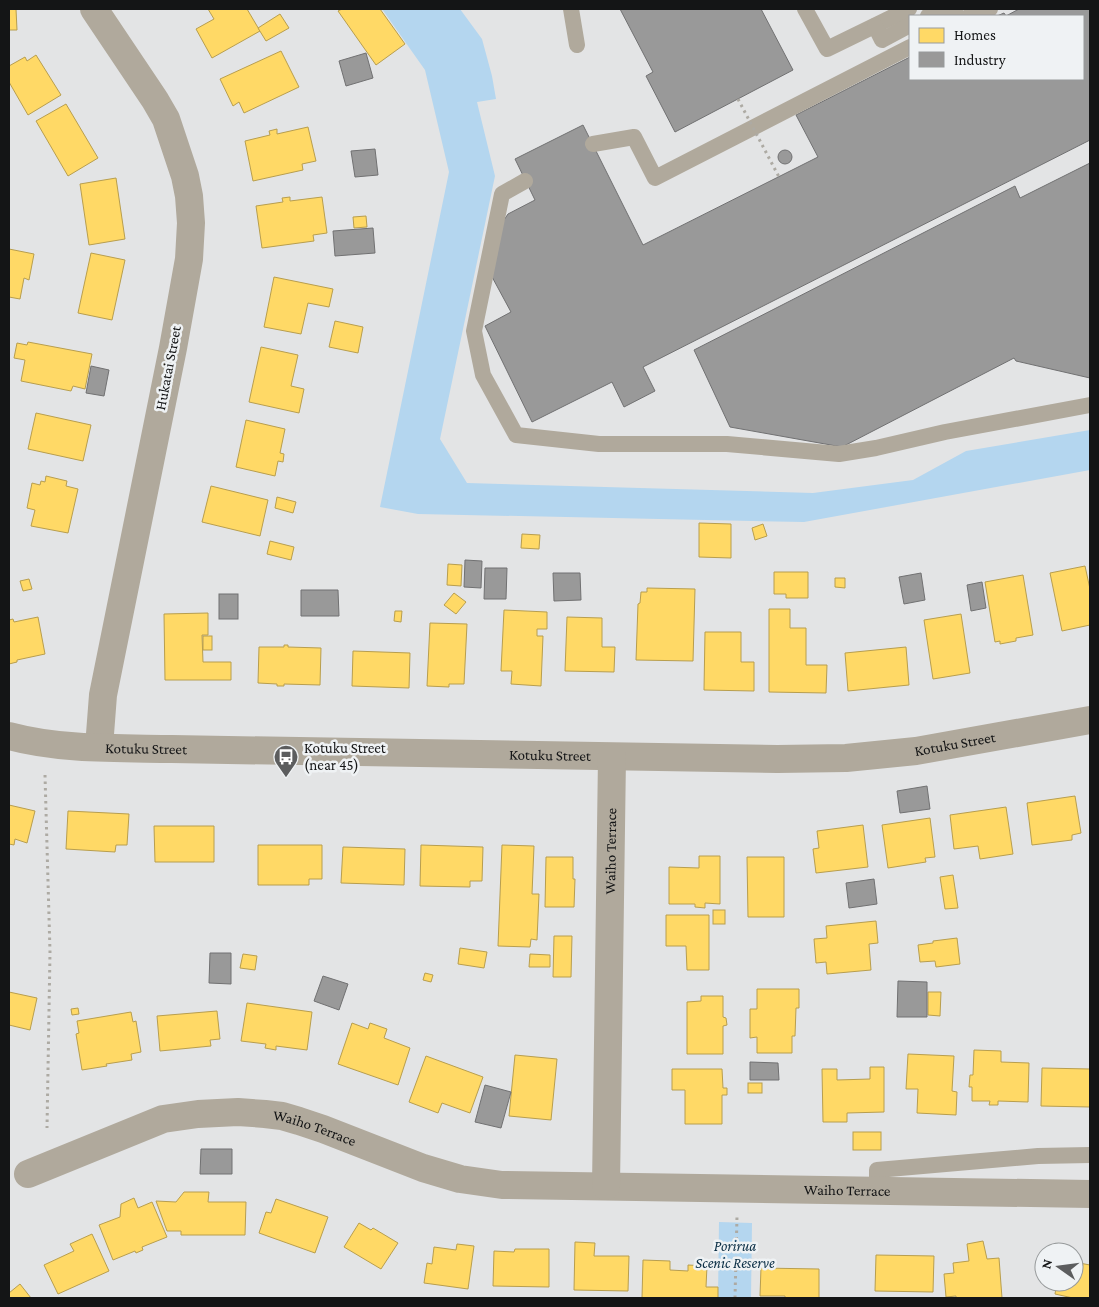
<svg xmlns="http://www.w3.org/2000/svg" width="1099" height="1307" font-family="'Crimson Pro',serif">
  <rect width="100%" height="100%" fill="#e3e4e5"/>
  <g fill="#b4d6ef">
    <polygon points="382,9 460,9 482,39 492,76 496,99 477,102 495,176 440,439 467,483 813,493 913,480 966,451 1090,430 1090,470 804,522 418,514 380,507 449,172 425,70"/>
    <polygon points="719,1222 752,1223 751,1298 718,1298"/>
  </g>
  <g fill="#ffd966" stroke="#b89e4e">
    <polygon points="9,9 16,9 17,30 9,30"/>
    <polygon points="208,9 247,9 260,31 212,58 196,29 214,19"/>
    <polygon points="342,9 380,9 405,44 376,65 338,11"/>
    <polygon points="280,14 289,28 266,41 258,28"/>
    <polygon points="281,51 299,87 244,113 239,102 233,106 220,79"/>
    <polygon points="36,55 61,95 28,115 9,82 9,66 25,57 27,61"/>
    <polygon points="66,104 98,158 68,176 36,121"/>
    <polygon points="308,127 316,161 302,164 303,170 253,181 245,141 270,135 269,131 277,129 277,134"/>
    <polygon points="116,178 125,239 89,245 80,184"/>
    <polygon points="290,197 290,201 322,197 327,233 313,235 314,241 262,248 256,206 283,202 282,198"/>
    <polygon points="366,216 367,227 354,228 353,217"/>
    <polygon points="9,249 34,254 29,280 24,278 20,299 9,297"/>
    <polygon points="91,253 125,260 112,320 78,313"/>
    <polygon points="274,277 333,289 329,307 308,303 301,334 264,327"/>
    <polygon points="335,321 363,327 358,353 329,347"/>
    <polygon points="28,342 92,354 85,389 73,386 71,391 21,381 25,360 14,358 17,343 27,345"/>
    <polygon points="261,347 298,355 291,386 304,389 299,413 249,402"/>
    <polygon points="36,413 91,425 83,461 28,449"/>
    <polygon points="246,420 285,429 280,453 284,454 283,462 278,461 275,476 236,467"/>
    <polygon points="46,476 67,481 66,486 78,489 68,533 31,526 35,510 27,508 32,483 40,485 41,481 45,482"/>
    <polygon points="211,486 268,500 260,536 202,522"/>
    <polygon points="277,497 296,502 293,513 275,508"/>
    <polygon points="699,523 731,524 731,558 699,557"/>
    <polygon points="763,524 767,536 755,540 752,528"/>
    <polygon points="522,534 540,535 539,549 521,548"/>
    <polygon points="270,541 294,547 291,560 267,554"/>
    <polygon points="448,564 462,565 461,586 447,585"/>
    <polygon points="1085,566 1090,589 1090,625 1062,631 1050,573"/>
    <polygon points="774,572 808,572 808,598 786,598 786,594 774,594"/>
    <polygon points="1023,575 1033,635 1016,638 1016,641 1000,644 1000,641 995,642 985,582"/>
    <polygon points="835,578 845,578 845,588 835,587"/>
    <polygon points="29,579 32,589 23,591 20,581"/>
    <polygon points="647,588 695,589 693,661 636,660 638,604 640,603 641,592 647,592"/>
    <polygon points="454,593 466,602 456,614 444,605"/>
    <polygon points="769,609 790,609 790,628 806,628 806,665 827,665 826,693 769,692"/>
    <polygon points="504,610 547,612 547,629 537,629 537,636 543,636 541,686 511,684 512,671 501,671"/>
    <polygon points="395,611 402,611 401,622 394,621"/>
    <polygon points="208,613 208,635 202,635 203,662 231,662 231,680 165,680 164,614"/>
    <polygon points="961,614 970,673 933,679 924,620"/>
    <polygon points="38,617 45,654 17,660 17,662 9,664 9,620 13,619 14,622"/>
    <polygon points="567,617 602,618 602,647 615,647 614,672 565,671"/>
    <polygon points="430,623 467,624 464,684 449,684 449,687 427,686"/>
    <polygon points="705,632 741,632 741,662 754,662 754,691 704,690"/>
    <rect x="203" y="636" width="9" height="14"/>
    <polygon points="284,645 288,645 288,647 321,648 320,685 284,684 284,686 277,686 277,684 258,683 259,647 284,647"/>
    <polygon points="906,647 909,685 848,691 845,653"/>
    <polygon points="353,651 410,653 409,688 352,686"/>
    <polygon points="1075,796 1081,833 1072,835 1072,840 1032,845 1027,803"/>
    <polygon points="9,805 35,811 27,843 15,839 14,845 9,844"/>
    <polygon points="1006,807 1013,854 980,859 978,846 954,849 950,815"/>
    <polygon points="68,811 129,814 127,845 116,845 115,852 66,849"/>
    <polygon points="930,818 935,857 925,858 926,862 888,868 882,825"/>
    <polygon points="863,825 868,867 816,873 813,849 819,848 817,831"/>
    <polygon points="154,826 214,826 214,862 155,862"/>
    <polygon points="258,845 322,845 322,879 309,879 309,885 258,885"/>
    <polygon points="421,845 483,847 482,881 470,881 470,887 420,886"/>
    <polygon points="502,845 534,846 532,894 539,894 537,940 531,939 530,947 498,946"/>
    <polygon points="343,847 405,849 404,885 341,883"/>
    <polygon points="699,856 720,856 720,904 705,903 705,908 695,907 695,904 669,904 669,867 699,868"/>
    <polygon points="546,857 573,857 573,879 575,879 574,907 545,907"/>
    <polygon points="747,857 784,857 784,917 748,917"/>
    <polygon points="953,875 958,908 945,909 940,877"/>
    <rect x="713" y="910" width="12" height="14"/>
    <polygon points="666,915 709,915 709,970 687,970 686,946 666,946"/>
    <polygon points="876,921 878,943 869,944 871,970 827,974 826,962 816,963 814,939 827,938 826,926"/>
    <polygon points="554,936 572,936 571,977 553,977"/>
    <polygon points="957,938 960,964 936,967 935,961 920,962 918,945 933,943 933,941"/>
    <polygon points="460,948 487,952 484,968 458,964"/>
    <polygon points="243,954 257,956 255,970 240,968"/>
    <polygon points="530,954 550,955 550,967 529,967"/>
    <polygon points="425,973 433,975 431,982 423,980"/>
    <polygon points="757,989 799,989 799,1008 796,1008 795,1036 792,1036 792,1053 757,1053 757,1037 750,1038 750,1009 757,1009"/>
    <polygon points="9,992 37,998 30,1030 9,1025"/>
    <polygon points="928,992 941,992 940,1016 928,1015"/>
    <polygon points="701,996 723,996 723,1017 726,1018 727,1025 723,1026 723,1054 687,1054 687,1002 701,1001"/>
    <polygon points="247,1003 312,1012 307,1050 276,1046 276,1050 265,1048 266,1044 241,1041"/>
    <polygon points="78,1008 79,1014 72,1015 71,1009"/>
    <polygon points="217,1011 220,1039 210,1040 211,1046 160,1051 157,1016"/>
    <polygon points="131,1012 133,1022 136,1021 141,1052 131,1054 132,1060 106,1064 107,1066 82,1070 76,1034 79,1033 77,1021"/>
    <polygon points="352,1023 368,1029 370,1023 387,1029 384,1038 410,1048 398,1085 338,1064"/>
    <polygon points="974,1050 1001,1051 1001,1062 1029,1063 1028,1102 998,1101 998,1105 989,1105 990,1101 972,1101 972,1087 969,1087 970,1075 973,1075"/>
    <polygon points="908,1054 954,1056 952,1091 957,1092 956,1115 917,1113 918,1089 906,1089"/>
    <polygon points="515,1055 557,1059 551,1120 509,1116"/>
    <polygon points="426,1056 483,1077 470,1113 442,1103 438,1113 409,1102"/>
    <polygon points="870,1067 884,1067 884,1112 847,1113 847,1122 823,1122 822,1069 837,1069 837,1080 870,1079"/>
    <polygon points="1042,1068 1090,1069 1090,1107 1041,1106"/>
    <polygon points="672,1069 722,1069 723,1088 727,1088 727,1095 722,1095 722,1124 685,1124 685,1090 672,1090"/>
    <rect x="748" y="1083" width="14" height="10"/>
    <rect x="853" y="1132" width="28" height="18"/>
    <polygon points="184,1192 209,1192 208,1202 246,1202 245,1235 181,1235 181,1231 167,1231 156,1201 176,1202"/>
    <polygon points="134,1198 138,1208 152,1202 167,1237 142,1247 143,1250 136,1253 135,1251 113,1260 99,1225 120,1217 121,1204"/>
    <polygon points="276,1199 328,1217 315,1253 259,1233 266,1212 271,1213"/>
    <polygon points="359,1223 371,1230 373,1228 398,1243 381,1269 344,1247"/>
    <polygon points="92,1234 109,1271 58,1294 44,1265 74,1251 70,1244"/>
    <polygon points="983,1241 987,1259 999,1258 1002,1298 956,1298 956,1296 946,1297 944,1274 954,1273 953,1263 969,1261 967,1244"/>
    <polygon points="575,1242 595,1243 594,1256 629,1256 628,1291 574,1290"/>
    <polygon points="457,1244 474,1246 468,1289 424,1283 427,1263 432,1264 434,1247 456,1250"/>
    <polygon points="515,1249 549,1249 549,1287 493,1286 494,1251 514,1252"/>
    <polygon points="876,1255 934,1256 933,1292 875,1291"/>
    <polygon points="643,1260 670,1261 670,1270 688,1271 688,1265 707,1266 706,1287 718,1287 718,1298 642,1298"/>
    <polygon points="1074,1262 1090,1265 1090,1298 1073,1298 1055,1294 1057,1282 1074,1282"/>
    <polygon points="761,1268 819,1269 819,1298 785,1298 785,1296 760,1296"/>
    <polygon points="20,1284 31,1298 9,1298 9,1293"/>
  </g>
  <g fill="#999" stroke="#717172">
    <polygon points="620,9 761,9 793,70 675,132 646,76 653,72"/>
    <polygon points="1019,9 1090,9 1090,140 643,367 655,391 624,407 612,382 532,422 485,326 511,312 491,275 502,223 508,214 535,200 515,159 583,125 643,245 818,157 796,115 910,57 910,79 1083,79 1083,16 997,16 1004,13 1006,16"/>
    <polygon points="366,53 373,78 346,86 339,61"/>
    <polygon points="375,149 378,175 355,177 351,151"/>
    <circle cx="785" cy="157" r="7"/>
    <polygon points="1090,163 1090,378 1016,361 1014,358 842,447 730,427 694,350 1015,186 1020,198"/>
    <polygon points="373,228 375,253 335,256 333,231"/>
    <polygon points="91,366 109,370 104,396 86,393"/>
    <polygon points="465,560 482,561 481,588 464,587"/>
    <polygon points="485,568 507,568 506,599 484,599"/>
    <polygon points="553,573 580,573 581,600 554,601"/>
    <polygon points="921,573 925,600 904,604 899,577"/>
    <polygon points="982,582 986,608 971,611 967,585"/>
    <polygon points="301,590 338,590 339,616 301,616"/>
    <rect x="219" y="594" width="19" height="25"/>
    <polygon points="927,786 930,809 900,813 897,791"/>
    <polygon points="874,879 877,904 849,908 846,883"/>
    <polygon points="210,953 231,953 231,984 209,983"/>
    <polygon points="323,976 348,984 339,1010 314,1001"/>
    <polygon points="898,981 927,982 927,1017 897,1017"/>
    <polygon points="750,1062 778,1063 779,1080 750,1080"/>
    <polygon points="485,1085 511,1092 501,1128 475,1122"/>
    <polygon points="201,1149 232,1149 232,1174 200,1174"/>
  </g>
  <g fill="none" stroke-linecap="round" stroke-linejoin="round">
    <g stroke="#adaaa3" stroke-width="3" stroke-dasharray="2.5 4" stroke-linecap="butt">
      <polyline points="45,775 50,952 47,1128"/>
      <polyline points="735,1298 737,1216"/>
    </g>
    <g stroke="#b0a99c" stroke-width="16">
      <polyline points="571,9 577,45"/>
      <polyline points="805,9 827,49 909,9"/>
      <polyline points="953,9 957,16"/>
      <polyline points="928,16 942,9"/>
      <polyline points="969,16 990,9"/>
      <polyline points="875,26 882,40 910,25"/>
      <polyline points="593,144 634,137 655,178 910,47"/>
      <polyline points="525,181 502,194 474,331 483,375 516,435 599,444 727,444 839,454 876,448 945,432 1090,405"/>
      <polyline points="877,1190 877,1170 1038,1156 1090,1155"/>
    </g>
    <g stroke="#b0a99c" stroke-width="28">
      <polyline points="94,9 155,100 166,119 185,176 189,196 191,223 189,259 173,348 103,695 99,747"/>
      <path id="s1" d="M9,736C61,750 118,748 172,749L777,759L846,758L916,751L1090,720"/>
      <path id="s2" d="M28,1174L163,1119L198,1114L238,1112L265,1114L282,1116L299,1121L323,1129L423,1168L460,1179L502,1185L1090,1194"/>
      <path id="s3" d="M606,1186L612,757"/>
    </g>
    <polyline stroke="#adaaa3" stroke-width="3" stroke-dasharray="2.5 4" stroke-linecap="butt" points="738,99 779,177"/>
  </g>
  <defs>
    <symbol id="bus-pin" viewBox="-11 -11 22 30"><path d="M0 17L-7.5 6A9.5 9.5 0 1 1 7.5 6Z" fill="#5c5d5e" stroke="#eff2f4"/><path d="M-5-6H5V4H4V6H2V4H-2V6H-4V4H-5ZM-3.5-4V0h7V-4ZM-3.5 1.2v1.5H-2V1.2ZM2 1.2v1.5H3.5V1.2Z" fill="#fff"/></symbol>
  </defs>
  <g fill-rule="evenodd">
    <use href="#bus-pin" x="272" y="743" width="28" height="38"/>
  </g>
  <g text-anchor="middle" stroke-width="5" stroke-linejoin="round" paint-order="stroke">
    <g font-size="15" fill="#141516" stroke="#eff2f4">
      <text transform="translate(168 368) rotate(-79)" y="5">Hukatai Street</text>
      <text dy="5" stroke="none"><textPath href="#s1" startOffset="948">Kotuku Street</textPath></text>
      <text dy="5" stroke="none"><textPath href="#s1" startOffset="138">Kotuku Street</textPath></text>
      <text dy="5" stroke="none"><textPath href="#s1" startOffset="542">Kotuku Street</textPath></text>
      <text dy="5" stroke="none"><textPath href="#s3" startOffset="335">Waiho Terrace</textPath></text>
      <text dy="5" stroke="none"><textPath href="#s2" startOffset="300">Waiho Terrace</textPath></text>
      <text dy="5" stroke="none"><textPath href="#s2" startOffset="842">Waiho Terrace</textPath></text>
    </g>
    <g font-size="15" fill="#141516" stroke="#eff2f4" text-anchor="start">
      <text x="304" y="753">Kotuku Street<tspan x="304" dy="17">(near 45)</tspan></text>
    </g>
    <g font-size="15" font-style="italic" fill="#092d44" stroke="#eff2f4">
      <text x="735" y="1251">Porirua<tspan x="735" dy="17">Scenic Reserve</tspan></text>
    </g>
  </g>
  <rect width="1099" height="1307" fill="none" stroke="#141516" stroke-width="20"/>
  <rect x="909" y="15" width="175" height="65" fill="#eff2f4" stroke="#979a9b"/>
  <rect x="919" y="28" width="25" height="15" fill="#ffd966" stroke="#979a9b"/>
  <text x="954" y="40" font-size="15" fill="#141516">Homes</text>
  <rect x="919" y="52" width="25" height="15" fill="#999999" stroke="#979a9b"/>
  <text x="954" y="65" font-size="15" fill="#141516">Industry</text>
  <g transform="translate(1059 1267) rotate(284)"><circle r="24" fill="#eff2f4" stroke="#979a9b"/>
  <path d="M0-4L9 19L0 12L-9 19Z" fill="#5c5d5e"/>
  <text y="-8" font-size="14" font-weight="bold" text-anchor="middle" fill="#141516">N</text>
  </g>
</svg>
